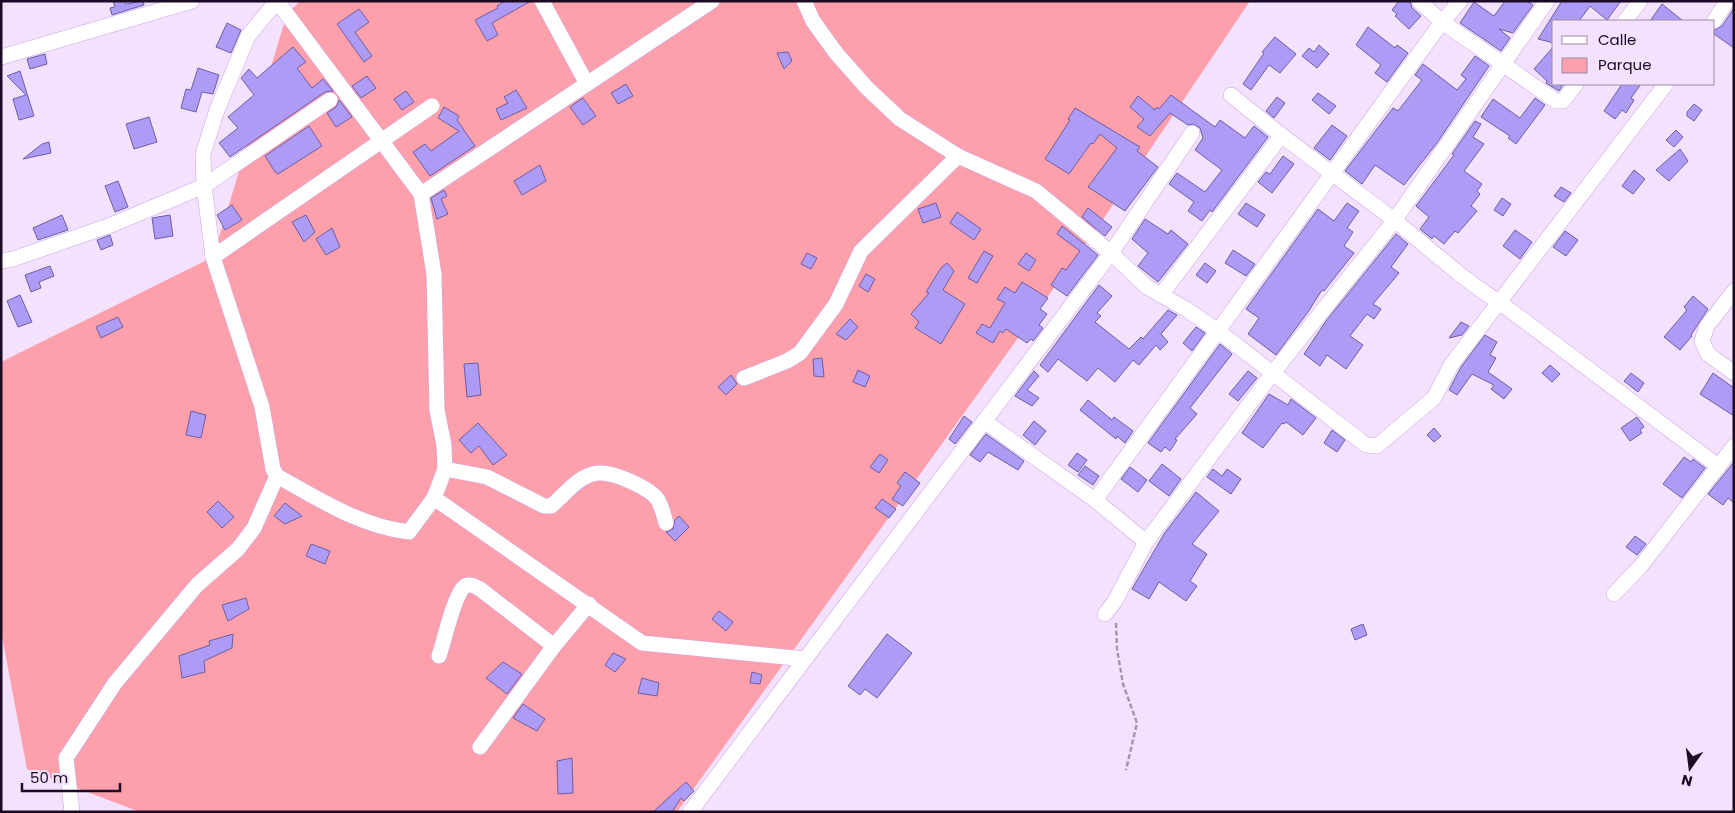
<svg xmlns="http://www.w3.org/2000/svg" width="1735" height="813" font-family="Poppins,sans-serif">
  <rect width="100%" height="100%" fill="#f3e1fe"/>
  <polygon fill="#fda0ab" points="300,1 1250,1 1100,224 677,812 140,812 27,769 1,631 1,362 213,257 287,14"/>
  <g fill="#ae9bf6" stroke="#6d5ea3">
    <polygon points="113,1 125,1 126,4 143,1 144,5 112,15 110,8 115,7"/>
    <polygon points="505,1 531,1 492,23 498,35 487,41 475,20 498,8 497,6"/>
    <polygon points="1399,1 1410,1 1412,8 1421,16 1409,29 1395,16 1397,14 1392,10"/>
    <polygon points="1505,1 1527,1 1533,5 1513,33 1499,29 1510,38 1501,51 1460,23 1474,2 1494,16"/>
    <polygon points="1562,1 1621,1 1607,20 1590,6 1579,21 1554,21 1554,43 1538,39"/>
    <polygon points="1662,4 1683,21 1650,21"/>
    <polygon points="1734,8 1734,48 1714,34 1714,30 1722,26"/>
    <polygon points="359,9 369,22 355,32 372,56 364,62 337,24"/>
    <polygon points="227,23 241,30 231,53 216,47"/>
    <polygon points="1368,27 1395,48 1397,45 1408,53 1387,82 1375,73 1381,65 1356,45"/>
    <polygon points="1275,37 1296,54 1280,73 1269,65 1251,90 1243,84 1264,53 1262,52"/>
    <polygon points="1319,45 1329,54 1317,68 1302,56 1309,48 1314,52"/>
    <polygon points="1554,46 1554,84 1563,85 1559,91 1546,83 1547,81 1534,69"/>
    <polygon points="293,47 306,62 297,68 312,88 323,79 333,91 325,92 230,157 219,143 238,128 228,117 254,95 241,78 249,69 257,78"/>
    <polygon points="788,52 792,61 784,69 777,53"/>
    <polygon points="45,54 47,64 30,69 27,59"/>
    <polygon points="1475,56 1489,66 1437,143 1404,185 1375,165 1362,184 1345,171 1393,108 1398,111 1422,80 1415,75 1423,64 1457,90 1466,79 1461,75"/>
    <polygon points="198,68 219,75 213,94 202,92 196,112 181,108 186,89 191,90"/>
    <polygon points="20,71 34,116 19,120 13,99 26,95 7,76"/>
    <polygon points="367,76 376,88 361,98 352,86"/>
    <polygon points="626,84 633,96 618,104 611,93"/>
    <polygon points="1622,84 1641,84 1631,98 1634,100 1626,113 1622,110 1615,119 1604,111"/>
    <polygon points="516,90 527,108 501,120 496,109 508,103 504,97"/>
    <polygon points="406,91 414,102 402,110 394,99"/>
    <polygon points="1318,93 1336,106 1329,114 1312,100"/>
    <polygon points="1171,95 1215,127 1220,120 1245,138 1254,126 1268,137 1212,212 1210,210 1202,221 1188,211 1194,202 1169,184 1177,173 1205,192 1222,170 1195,150 1203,138 1200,128 1193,124 1188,125 1170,113 1150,136 1137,127 1144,119 1130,107 1138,96 1155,110 1157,107 1159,109"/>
    <polygon points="1277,97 1285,103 1274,118 1266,111"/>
    <polygon points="583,98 596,116 583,125 570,107"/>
    <polygon points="1535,98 1545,105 1516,144 1508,138 1510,136 1481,117 1493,99 1520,118"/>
    <polygon points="339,100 352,117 336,127 327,113 336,107"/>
    <polygon points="1694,104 1702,110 1694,121 1687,116 1687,112"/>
    <polygon points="444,107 459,116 457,120 475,146 430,176 413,152 425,144 431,151 459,131 438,118"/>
    <polygon points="1075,108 1140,147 1137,151 1158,167 1125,211 1088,187 1117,148 1100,134 1093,144 1091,143 1069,174 1045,159 1070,120 1068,119"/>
    <polygon points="149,117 157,142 134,149 126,124"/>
    <polygon points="1475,121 1481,124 1473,137 1484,144 1464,171 1482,184 1477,191 1480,194 1471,206 1477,211 1458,233 1455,231 1444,244 1434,236 1432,239 1420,229 1429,217 1416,206 1454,155 1452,154"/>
    <polygon points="1332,125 1347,136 1330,160 1314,148"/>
    <polygon points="309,126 322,146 278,174 275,172 265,156"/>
    <polygon points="1676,130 1683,137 1674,147 1666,140"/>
    <polygon points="49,142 51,153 23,159 42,144"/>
    <polygon points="1680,149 1688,161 1669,181 1656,170"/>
    <polygon points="1283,156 1294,164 1272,193 1258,182 1266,172 1270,174"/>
    <polygon points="540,165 546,181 522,195 514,181"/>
    <polygon points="1634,170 1645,179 1633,194 1622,186"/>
    <polygon points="118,181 128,207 115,212 105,186"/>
    <polygon points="1561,187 1571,193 1564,202 1554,196"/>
    <polygon points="444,190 447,196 441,199 448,214 437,219 431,198"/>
    <polygon points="1502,198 1511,204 1503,216 1494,210"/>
    <polygon points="936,203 941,217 923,223 918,209"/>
    <polygon points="1246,203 1265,215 1257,227 1238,214"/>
    <polygon points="1347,203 1359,211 1347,228 1353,232 1344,246 1354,253 1324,291 1322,290 1308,312 1276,355 1248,334 1259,318 1246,309 1318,209 1334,221"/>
    <polygon points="232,205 242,220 225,230 217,215"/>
    <polygon points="1088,208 1112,227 1105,236 1082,217"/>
    <polygon points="957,212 981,229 974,240 950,223"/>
    <polygon points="62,215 68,230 38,240 33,228"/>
    <polygon points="170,215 173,236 155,239 152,218"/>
    <polygon points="306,215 315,232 304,242 292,222"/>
    <polygon points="1145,219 1168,234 1171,230 1188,244 1158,282 1138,266 1148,253 1132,239"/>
    <polygon points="1062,226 1098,255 1067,296 1051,285 1062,268 1066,270 1080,251 1057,234"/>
    <polygon points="332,228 340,247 326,255 316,239"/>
    <polygon points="1515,230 1532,242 1520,259 1503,246"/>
    <polygon points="1565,231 1578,240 1566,256 1553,247"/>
    <polygon points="1396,234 1408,244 1391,267 1399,273 1373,304 1381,309 1374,319 1367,314 1350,336 1363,345 1346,369 1327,355 1320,366 1304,354 1326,321"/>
    <polygon points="110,235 113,245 101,250 97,240"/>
    <polygon points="1233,250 1255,264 1246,276 1225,263"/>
    <polygon points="984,251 993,256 977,283 968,278"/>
    <polygon points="807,253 817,258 811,269 801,264"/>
    <polygon points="1026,253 1036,260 1029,271 1018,264"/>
    <polygon points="947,263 954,271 943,290 965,304 941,344 915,328 919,322 911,314 929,293 926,292 941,268"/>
    <polygon points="1205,263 1216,271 1207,283 1196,275"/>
    <polygon points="50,266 54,276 39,282 41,288 31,292 25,275"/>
    <polygon points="866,274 875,279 868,292 859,286"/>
    <polygon points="1022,282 1048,298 1040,309 1047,314 1039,325 1043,328 1033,341 1031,339 1027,343 1006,329 1003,333 1000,331 993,343 976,333 982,324 990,328 1005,303 997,299 1005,287 1015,293"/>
    <polygon points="1099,285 1112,296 1097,313 1101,316 1095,322 1129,349 1141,337 1143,339 1168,310 1177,315 1161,334 1168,342 1160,350 1156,345 1139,365 1133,360 1115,382 1098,368 1087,381 1058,359 1048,372 1040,365"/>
    <polygon points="20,295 32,322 18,327 7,301"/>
    <polygon points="1693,296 1708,309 1691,335 1692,336 1680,350 1664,337 1687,310 1684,307"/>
    <polygon points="118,317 123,327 101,338 96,327"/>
    <polygon points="850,319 858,327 846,340 836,334"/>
    <polygon points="1461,322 1469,326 1462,335 1449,338"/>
    <polygon points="1196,327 1205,333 1192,351 1183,343"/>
    <polygon points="1485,335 1497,342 1490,355 1496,358 1488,372 1512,389 1504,399 1491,389 1494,385 1472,374 1457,395 1449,390 1461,367"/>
    <polygon points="1220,344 1232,354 1190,408 1197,414 1175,439 1177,440 1170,451 1165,447 1161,452 1148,443"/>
    <polygon points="822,358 824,377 814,376 813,359"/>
    <polygon points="478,363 481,395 467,397 464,364"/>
    <polygon points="1550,365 1560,374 1552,382 1542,373"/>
    <polygon points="858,370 870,376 865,387 853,382"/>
    <polygon points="1034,371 1039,376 1027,390 1039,398 1032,406 1015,396"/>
    <polygon points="1248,371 1257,378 1238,401 1229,394"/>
    <polygon points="1631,373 1644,383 1638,392 1624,381"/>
    <polygon points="1713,373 1734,388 1734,416 1700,394"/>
    <polygon points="731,375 737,384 726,395 718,387"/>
    <polygon points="1269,394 1288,405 1291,399 1316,418 1303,435 1286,422 1284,424 1282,423 1263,448 1242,433"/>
    <polygon points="1088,400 1112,420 1114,417 1133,431 1125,443 1117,436 1116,439 1080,410"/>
    <polygon points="191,411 206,415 201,438 186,435"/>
    <polygon points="964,416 972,422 955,444 949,439"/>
    <polygon points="1637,417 1644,427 1640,430 1642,433 1630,441 1621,428"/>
    <polygon points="1034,421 1046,431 1035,445 1023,435"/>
    <polygon points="478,423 507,455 493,465 479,446 471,453 459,440"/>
    <polygon points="1434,428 1441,436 1434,442 1427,435"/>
    <polygon points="1332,430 1345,440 1337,452 1324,443"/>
    <polygon points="986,434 1024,461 1018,470 988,452 980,462 970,455"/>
    <polygon points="1077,453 1087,460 1078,472 1068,465"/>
    <polygon points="880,454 888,460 879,473 870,467"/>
    <polygon points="1684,457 1691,462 1693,459 1705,468 1682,498 1663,484"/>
    <polygon points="1734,462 1734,503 1728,498 1723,505 1708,494"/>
    <polygon points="1162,464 1181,479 1169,496 1149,481"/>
    <polygon points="1085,466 1099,476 1093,485 1078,475"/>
    <polygon points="1130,467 1147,480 1138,492 1121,479"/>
    <polygon points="1213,469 1222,476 1227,469 1241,479 1231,494 1207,477"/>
    <polygon points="905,472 920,483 903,506 892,499 901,486 897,483"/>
    <polygon points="1196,492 1219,511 1192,544 1207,554 1190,581 1197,586 1186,601 1159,582 1149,599 1132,589 1164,534"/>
    <polygon points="882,499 896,509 889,518 875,508"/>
    <polygon points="218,501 234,517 222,528 207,512"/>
    <polygon points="285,503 302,516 285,524 274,516"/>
    <polygon points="679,516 689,527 675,541 666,532 673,529 675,520"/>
    <polygon points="1635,536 1646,544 1637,555 1626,547"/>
    <polygon points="311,544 330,551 325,564 306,556"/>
    <polygon points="246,598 249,609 228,621 222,605"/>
    <polygon points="719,611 733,622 726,631 712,619"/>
    <polygon points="1363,624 1367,635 1355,640 1351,629"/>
    <polygon points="233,634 232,648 204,661 205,672 182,678 179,656 210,645 209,641"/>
    <polygon points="887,634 912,653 877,698 865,689 860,695 848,686"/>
    <polygon points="613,653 626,659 615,672 605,665"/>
    <polygon points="503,662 522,674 507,694 486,678"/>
    <polygon points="752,672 762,675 760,684 750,683"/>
    <polygon points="642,678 659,683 657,696 638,693"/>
    <polygon points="523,704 545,719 537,731 513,718"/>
    <polygon points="572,758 573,793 558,794 557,761"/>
    <polygon points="686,782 694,791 684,801 681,798 672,812 653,812"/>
  </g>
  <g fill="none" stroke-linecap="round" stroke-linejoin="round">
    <defs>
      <g id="minor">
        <path d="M277,1L248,36L217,110L203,154L204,186L213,257L262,407L273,469L277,476C320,500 360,526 409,532L434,498L445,469L444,445L437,410L434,274L421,194L277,1"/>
        <polyline points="542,1 587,84"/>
        <polyline points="804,1 813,21 836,53 867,88 900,119 958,156 1036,191 1111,253 1147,287 1186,309 1218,331 1366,445 1377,446 1434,398 1451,365 1666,84"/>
        <polyline points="1419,1 1442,22 1556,101 1563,101 1576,84"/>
        <polyline points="1625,21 1640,1"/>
        <polyline points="1714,21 1727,1"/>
        <polyline points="1,57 192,1"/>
        <path d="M1231,95C1284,139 1339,178 1394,220C1429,248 1461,278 1499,302L1718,466"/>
        <polyline points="421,194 712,1"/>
        <polyline points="213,257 432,106"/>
        <polyline points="1,261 13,259 111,225 204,186 330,100"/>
        <polyline points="1734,291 1707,326 1702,341 1708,354 1734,373"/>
        <polyline points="1161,295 1281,136"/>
        <polyline points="744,378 787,361 800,353 836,304 861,251 958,156"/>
        <polyline points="984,421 1095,500 1146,542"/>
        <path d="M445,469L487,477L544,506H551C565,495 579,474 599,473C614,472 650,488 658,500C662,507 664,516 666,523"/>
        <polyline points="434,498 642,643 805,659"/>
        <polyline points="1095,500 1442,22 1460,1"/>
        <polyline points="1614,594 1640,567 1734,446"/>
        <polyline points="1105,614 1115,601 1146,542 1272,374 1394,221 1547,1"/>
        <path d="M439,656C444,642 454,594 465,586C470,583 476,587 480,589L554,646"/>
        <polyline points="480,747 554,646 589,604"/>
        <polyline points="72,812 66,758 115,683 197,585 238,549 254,528 277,476"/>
        <polyline points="690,812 1111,253 1192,133"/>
      </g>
    </defs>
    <use href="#minor" stroke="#cda2e7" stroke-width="16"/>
    <polyline stroke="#a795b0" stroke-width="2.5" stroke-dasharray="5 2.5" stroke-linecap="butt" points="1116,623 1117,649 1123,684 1137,723 1126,770"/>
    <use href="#minor" stroke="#fff" stroke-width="15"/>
  </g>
  <rect width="1735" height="813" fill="none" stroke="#1b0a23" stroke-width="5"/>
  <rect x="1552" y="20" width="162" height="65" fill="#f3e1fe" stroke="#9d8ba6"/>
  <rect x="1562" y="36" width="25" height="8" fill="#ffffff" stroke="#9d8ba6"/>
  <text x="1598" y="45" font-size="15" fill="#1b0a23">Calle</text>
  <rect x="1562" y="58" width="25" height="15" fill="#fda0ab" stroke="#9d8ba6"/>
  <text x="1598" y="70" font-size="15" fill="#1b0a23">Parque</text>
  <g transform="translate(1690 768) rotate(194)" stroke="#f3e1fe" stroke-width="4" paint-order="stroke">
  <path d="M0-4L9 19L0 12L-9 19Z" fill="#1b0a23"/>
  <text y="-8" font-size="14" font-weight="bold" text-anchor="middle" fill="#1b0a23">N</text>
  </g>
  <path d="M22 783v8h98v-8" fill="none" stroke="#1b0a23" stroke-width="2.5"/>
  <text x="30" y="783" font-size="15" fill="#1b0a23" stroke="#f3e1fe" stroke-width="4" paint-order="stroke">50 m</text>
</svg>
